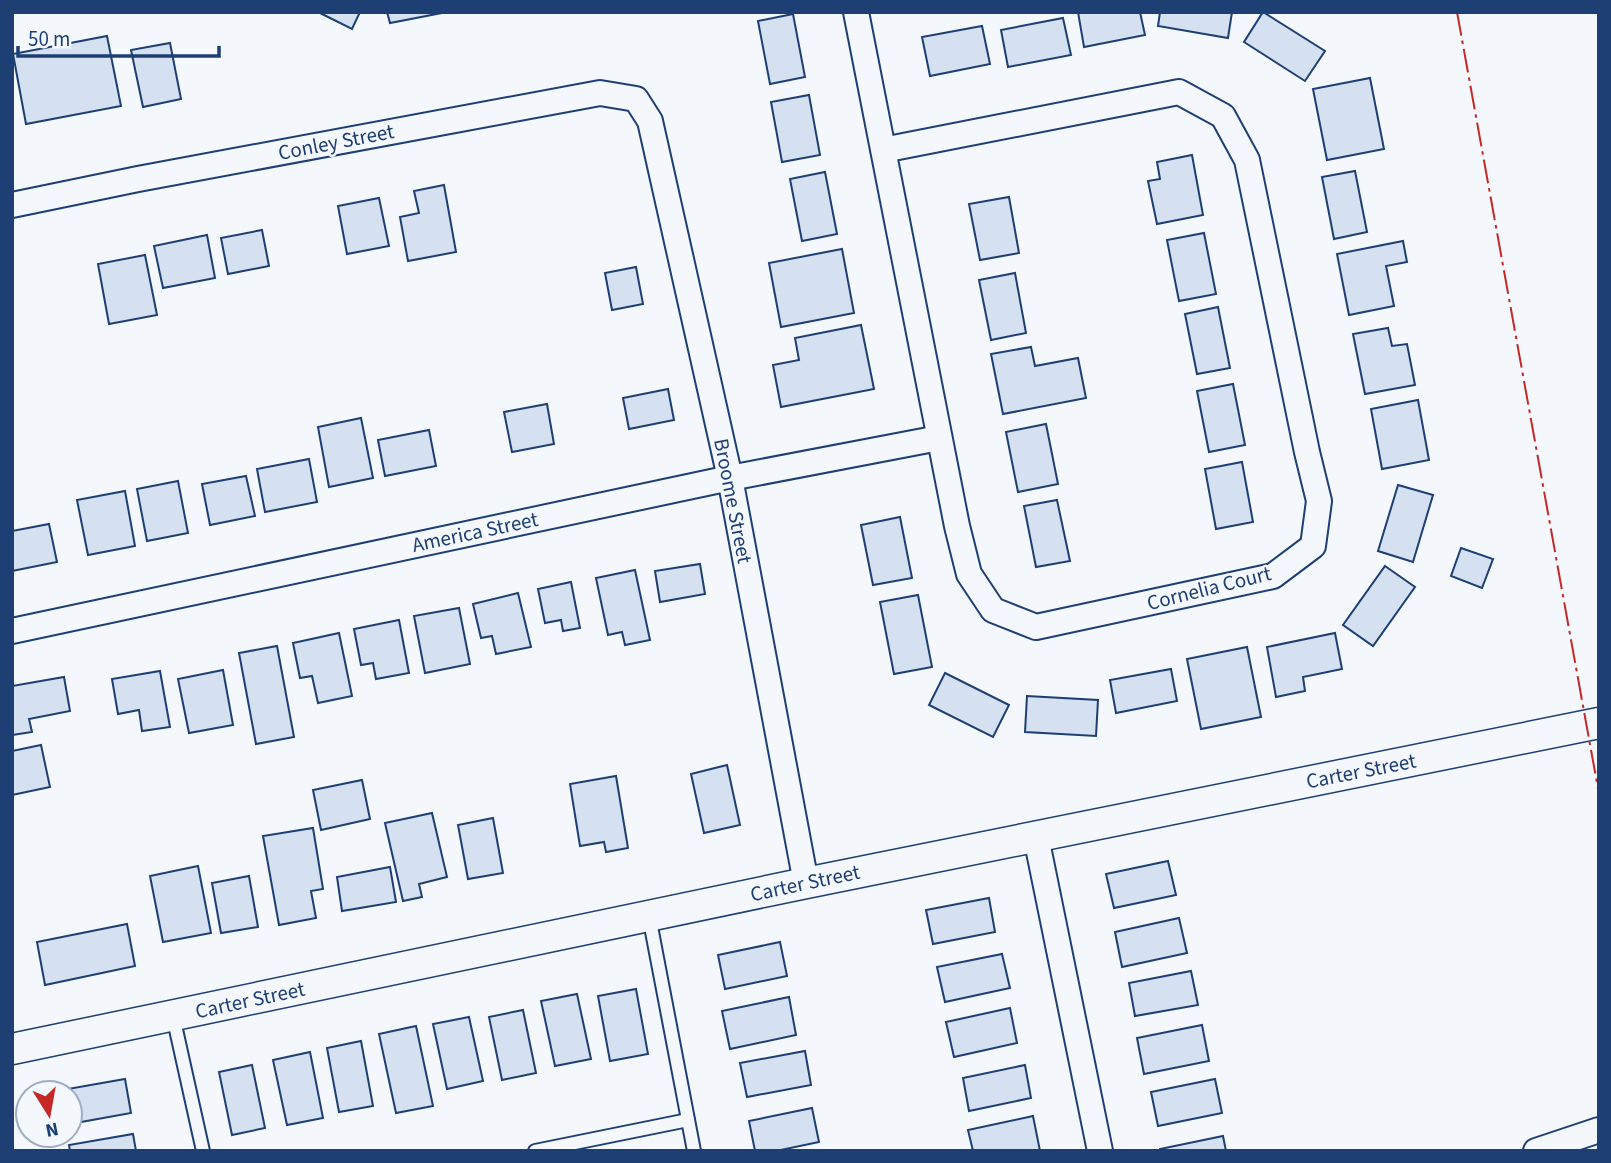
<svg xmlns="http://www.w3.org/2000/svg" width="1611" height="1163" font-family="'Source Sans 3',sans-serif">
  <rect width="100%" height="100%" fill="#f4f7fb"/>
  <g fill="#d5e0f0" stroke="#1d3f73" stroke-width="2">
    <polygon points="318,12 360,12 352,29"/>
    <polygon points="387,12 447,12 390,23"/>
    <polygon points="1078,12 1140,12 1145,35 1084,47"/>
    <polygon points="1160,12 1232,12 1228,38 1158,26"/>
    <polygon points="1263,12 1325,51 1305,81 1244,42"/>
    <polygon points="793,14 805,77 770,84 758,21"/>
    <polygon points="1063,18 1071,55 1008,67 1001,30"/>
    <polygon points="982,26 990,64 930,76 922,37"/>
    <polygon points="107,36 121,106 26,124 13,54"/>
    <polygon points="170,43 181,99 143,107 131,50"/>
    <polygon points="1370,78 1384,149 1327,160 1313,89"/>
    <polygon points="809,95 820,155 782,162 771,102"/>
    <polygon points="1192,155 1203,215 1157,224 1148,181 1160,179 1157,162"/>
    <polygon points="1355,171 1367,232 1334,239 1322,177"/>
    <polygon points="825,172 837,234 802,241 790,179"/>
    <polygon points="444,185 456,252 408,261 400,217 419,213 414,191"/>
    <polygon points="1009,197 1019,253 980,260 969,204"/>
    <polygon points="379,198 389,246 347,254 338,206"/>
    <polygon points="262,230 269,266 228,274 221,238"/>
    <polygon points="1204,233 1216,294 1179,301 1167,240"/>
    <polygon points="207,235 215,278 163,288 154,246"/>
    <polygon points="1403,241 1407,262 1386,266 1394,306 1349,315 1337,254"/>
    <polygon points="842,249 854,313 781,327 769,263"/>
    <polygon points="145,255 157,315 109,324 98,264"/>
    <polygon points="636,267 643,304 612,310 605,273"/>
    <polygon points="1015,273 1026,333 991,340 979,280"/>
    <polygon points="1218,307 1230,368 1197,374 1185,314"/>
    <polygon points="861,325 874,389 781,407 773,365 799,360 795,338"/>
    <polygon points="1388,328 1392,346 1407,344 1415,385 1365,394 1353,334"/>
    <polygon points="1031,347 1035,366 1078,358 1086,398 1003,414 991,354"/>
    <polygon points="1233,384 1245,445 1209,452 1197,391"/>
    <polygon points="668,389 674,420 629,429 623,398"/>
    <polygon points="1418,400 1429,460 1382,469 1371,409"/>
    <polygon points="547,404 554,444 512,452 504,412"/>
    <polygon points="361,418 373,478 329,487 318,427"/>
    <polygon points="1046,424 1058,484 1018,492 1006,432"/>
    <polygon points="429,430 436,466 385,476 378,440"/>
    <polygon points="309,459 317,502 265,512 257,469"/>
    <polygon points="1242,462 1253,522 1216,529 1205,469"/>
    <polygon points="246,476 255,516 210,525 202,484"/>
    <polygon points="178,481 188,533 147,541 137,489"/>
    <polygon points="1398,485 1433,495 1413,562 1378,551"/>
    <polygon points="125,491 135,546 88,555 77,500"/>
    <polygon points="1057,500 1070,561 1036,567 1024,506"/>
    <polygon points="900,517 912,578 873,585 861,525"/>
    <polygon points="49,524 57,562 12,571 12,531"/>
    <polygon points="1461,548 1493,559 1482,588 1451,576"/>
    <polygon points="700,564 705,594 660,602 655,571"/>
    <polygon points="1385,566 1415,587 1373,646 1343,625"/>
    <polygon points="635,570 650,640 625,645 622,632 608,635 596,578"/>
    <polygon points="571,582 580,628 563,631 561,620 545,623 538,589"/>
    <polygon points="518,593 531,647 496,654 492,636 481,638 473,604"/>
    <polygon points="918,595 932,667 894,674 880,602"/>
    <polygon points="459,608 470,664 425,673 414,616"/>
    <polygon points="399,620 409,673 376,679 373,663 361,665 354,629"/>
    <polygon points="339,633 352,696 318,703 312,676 300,678 293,643"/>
    <polygon points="1335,633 1342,669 1303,677 1305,691 1276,697 1267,647"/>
    <polygon points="277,646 294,737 256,744 239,653"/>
    <polygon points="1247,647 1261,717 1201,729 1187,659"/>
    <polygon points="1171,669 1177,701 1116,713 1110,680"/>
    <polygon points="223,670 233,725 189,733 178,679"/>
    <polygon points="160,671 170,727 142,731 139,710 118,714 112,679"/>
    <polygon points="945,673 1009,705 993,737 929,705"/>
    <polygon points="64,677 70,711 29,719 32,732 12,735 12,686"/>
    <polygon points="1027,696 1098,700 1096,736 1025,732"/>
    <polygon points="41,745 50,787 12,795 12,751"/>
    <polygon points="727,765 740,825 704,833 691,774"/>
    <polygon points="616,776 628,848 606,852 604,842 580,846 570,784"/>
    <polygon points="362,780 370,819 321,830 313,790"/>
    <polygon points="432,813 447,877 419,884 422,897 403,901 385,823"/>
    <polygon points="493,818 503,873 468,879 458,825"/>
    <polygon points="313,828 323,889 311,891 316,918 279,925 263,836"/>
    <polygon points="1168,861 1176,895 1114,908 1106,874"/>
    <polygon points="198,866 211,933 163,942 150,876"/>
    <polygon points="390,867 396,902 342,911 337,877"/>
    <polygon points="249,876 258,927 221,933 212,883"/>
    <polygon points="989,898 995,932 933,944 926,910"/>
    <polygon points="1179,918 1187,953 1122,967 1115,932"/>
    <polygon points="127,924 135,966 45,985 37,942"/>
    <polygon points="780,942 787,976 725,989 718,955"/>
    <polygon points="1002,954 1010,988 945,1002 937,967"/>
    <polygon points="1191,971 1198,1005 1135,1016 1129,983"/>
    <polygon points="636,989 648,1054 610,1061 598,996"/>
    <polygon points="577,994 591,1059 555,1066 541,1001"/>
    <polygon points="789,997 796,1035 730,1049 722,1011"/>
    <polygon points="1010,1008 1017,1043 954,1057 946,1022"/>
    <polygon points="523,1010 536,1073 502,1080 489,1017"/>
    <polygon points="469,1017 483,1081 447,1089 433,1024"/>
    <polygon points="1202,1025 1209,1061 1144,1074 1137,1038"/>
    <polygon points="416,1026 433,1106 396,1113 379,1034"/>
    <polygon points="361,1041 373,1106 339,1112 327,1048"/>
    <polygon points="805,1051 811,1085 747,1097 740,1063"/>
    <polygon points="310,1052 323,1118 287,1125 273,1060"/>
    <polygon points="252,1065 265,1128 232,1135 219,1072"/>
    <polygon points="1025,1065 1031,1098 969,1111 963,1078"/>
    <polygon points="125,1079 131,1113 70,1124 70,1093 62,1093 62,1090"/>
    <polygon points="1215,1079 1222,1113 1158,1126 1151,1092"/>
    <polygon points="812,1108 819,1142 776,1151 755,1151 749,1121"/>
    <polygon points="1033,1116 1040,1151 973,1151 968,1130"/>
    <polygon points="133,1134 136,1151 70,1151 69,1145"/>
    <polygon points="1223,1136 1226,1151 1160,1151 1160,1149"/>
  </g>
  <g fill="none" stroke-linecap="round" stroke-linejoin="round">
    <defs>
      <g id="service">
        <polyline points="649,916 694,1151"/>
        <polyline points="173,1016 203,1151"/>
        <polyline points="535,1151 688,1120"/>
      </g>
      <g id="minor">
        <polyline points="856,12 957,526 969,574 993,610 1036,627 1273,576 1313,546 1319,501 1307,452 1247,160 1223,116 1179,92 883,150"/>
        <polyline points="12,205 138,179 600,93 636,99 650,121 730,478 806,883"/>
        <polyline points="12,631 730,478 939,438"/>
        <polyline points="1036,837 1100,1151"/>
        <polyline points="1536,1151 1599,1130"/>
      </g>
      <polyline id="tertiary" points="12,1049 806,883 1599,723"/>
    </defs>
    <use href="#service" stroke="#1d3f73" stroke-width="16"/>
    <use href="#minor" stroke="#1d3f73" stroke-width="28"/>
    <use href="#tertiary" stroke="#1d3f73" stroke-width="33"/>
    <use href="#service" stroke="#f4f7fb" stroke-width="12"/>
    <use href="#minor" stroke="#f4f7fb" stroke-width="24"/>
    <use href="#tertiary" stroke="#f4f7fb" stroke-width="30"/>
    <polyline stroke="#c62828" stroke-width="2" stroke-dasharray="24 5 3.5 5" stroke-linecap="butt" points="1457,12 1599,794"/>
  </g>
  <g text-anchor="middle" stroke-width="5" stroke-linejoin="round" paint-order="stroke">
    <g font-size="21" fill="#1d3f73" stroke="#f4f7fb">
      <text transform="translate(336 142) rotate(-11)" y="7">Conley Street</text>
      <text transform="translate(733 501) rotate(79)" y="7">Broome Street</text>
      <text transform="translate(475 532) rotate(-12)" y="7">America Street</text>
      <text transform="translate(1209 588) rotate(-14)" y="7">Cornelia Court</text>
      <text transform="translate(1361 771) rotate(-11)" y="7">Carter Street</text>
      <text transform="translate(805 883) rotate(-12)" y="7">Carter Street</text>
      <text transform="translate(250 1000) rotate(-12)" y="7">Carter Street</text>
    </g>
  </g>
  <rect width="1611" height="1163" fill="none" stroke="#1d3f73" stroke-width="28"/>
  <g transform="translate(49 1114) rotate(169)"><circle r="33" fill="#f4f7fb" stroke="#9eadc5" stroke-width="2"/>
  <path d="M0-5L12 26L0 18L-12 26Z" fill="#c62828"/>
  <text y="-10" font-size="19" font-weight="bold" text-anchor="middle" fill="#1d3f73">N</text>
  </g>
  <path d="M18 46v10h201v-10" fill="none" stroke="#1d3f73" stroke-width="3.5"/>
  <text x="28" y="46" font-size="21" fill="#1d3f73" stroke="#f4f7fb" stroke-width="5" paint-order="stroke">50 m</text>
</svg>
